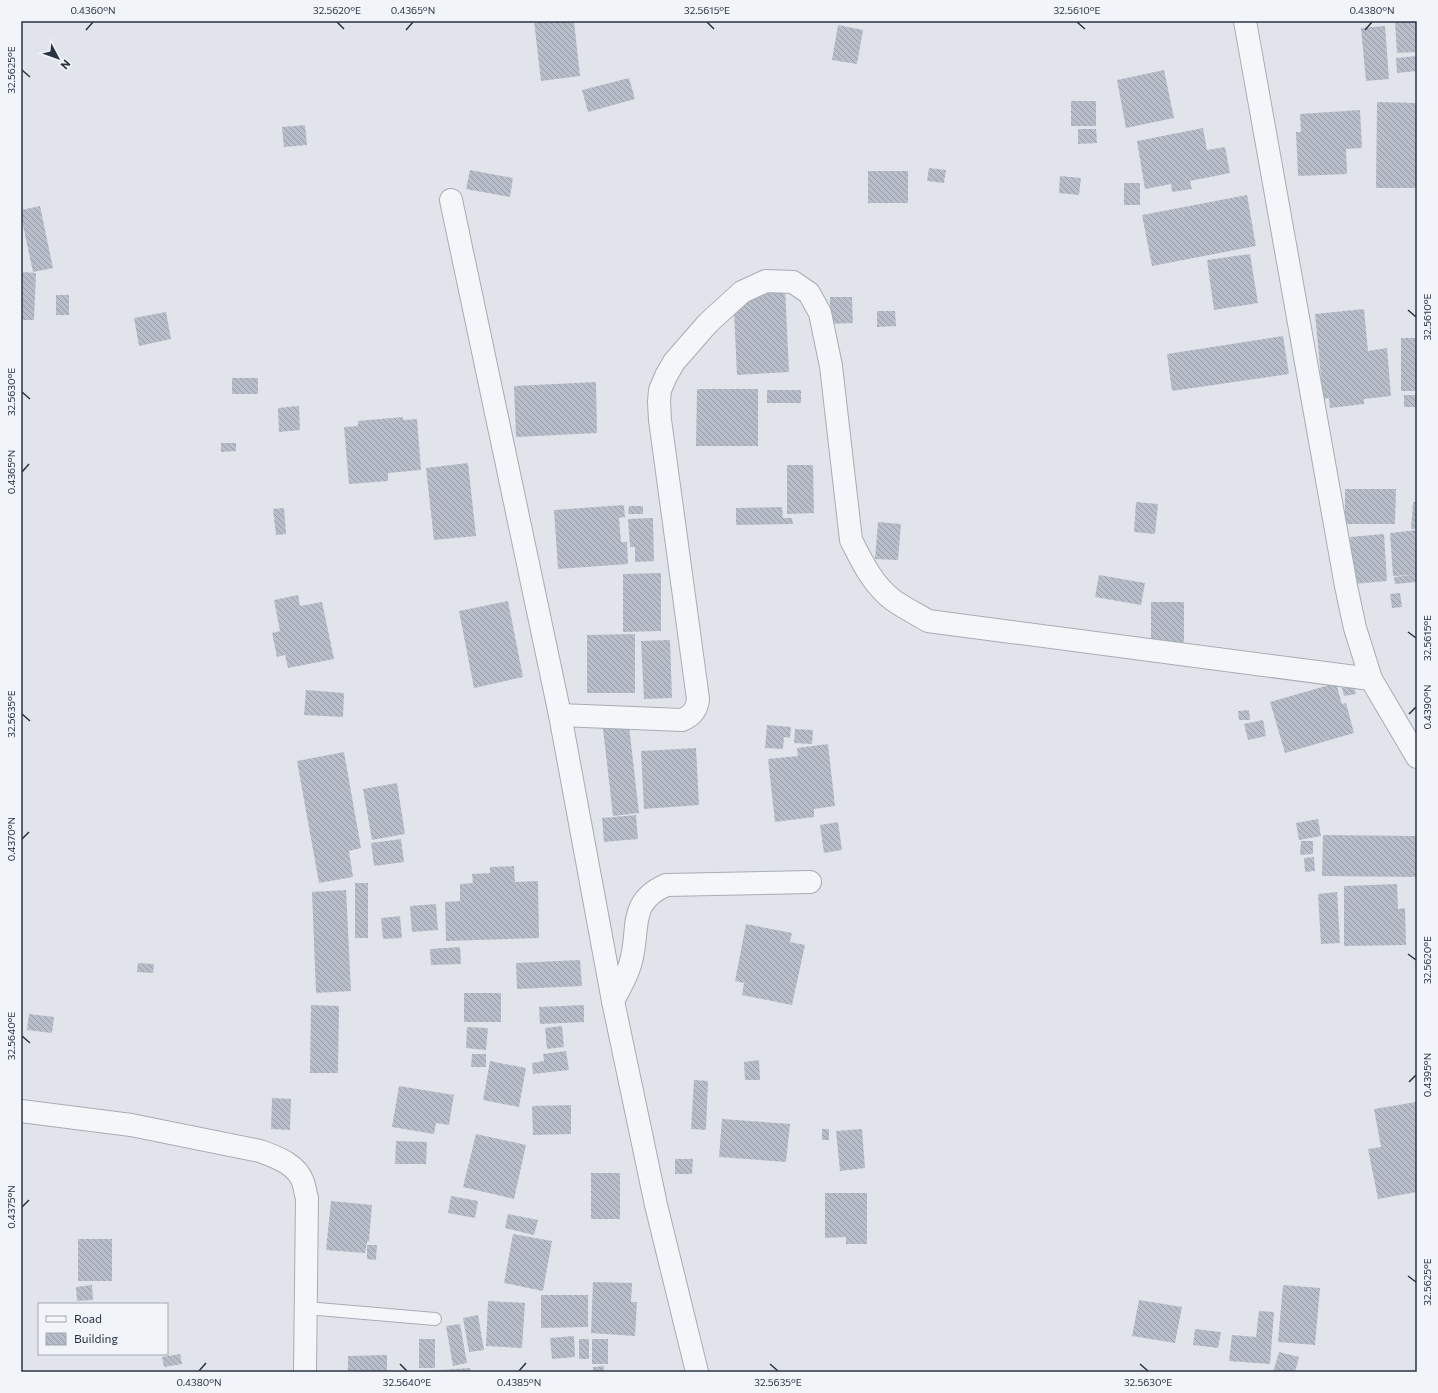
<svg xmlns="http://www.w3.org/2000/svg" width="1438" height="1393" font-family="Commissioner,sans-serif">
  <defs>
    <pattern id="building-back-hatch" width="6" height="6" patternUnits="userSpaceOnUse"><rect width="6" height="6" fill="#b8bec9"/><path d="M-1 5l2 2M0 0l6 6M5-1l2 2" fill="none" stroke="#969ba5"/></pattern>
  </defs>
  <rect width="100%" height="100%" fill="#e1e5eb"/>
  <g fill="url(#building-back-hatch)">
    <polygon points="534,21 574,21 580,76 541,81"/>
    <polygon points="1417,21 1417,52 1397,53 1395,22"/>
    <polygon points="838,25 863,30 857,64 832,60"/>
    <polygon points="1385,26 1389,79 1366,81 1361,28"/>
    <polygon points="1417,56 1417,71 1397,73 1396,58"/>
    <polygon points="1164,70 1174,118 1126,128 1117,80"/>
    <polygon points="629,78 635,99 588,112 582,90"/>
    <rect x="1071" y="101" width="25" height="25"/>
    <polygon points="1377,102 1417,103 1417,188 1376,188"/>
    <polygon points="1360,110 1362,148 1346,149 1347,174 1298,176 1296,132 1301,132 1300,114"/>
    <polygon points="305,125 307,145 284,147 282,127"/>
    <polygon points="1203,128 1207,150 1225,147 1230,173 1190,181 1192,189 1172,192 1171,184 1145,189 1137,141"/>
    <polygon points="1078,129 1096,129 1097,143 1078,144"/>
    <polygon points="929,168 946,170 944,183 927,181"/>
    <polygon points="470,170 513,178 510,197 466,189"/>
    <rect x="868" y="171" width="40" height="32"/>
    <polygon points="1060,176 1081,178 1079,195 1059,193"/>
    <rect x="1124" y="183" width="16" height="22"/>
    <polygon points="1247,195 1256,246 1152,266 1142,215"/>
    <polygon points="40,206 53,268 33,272 21,216 21,210"/>
    <polygon points="1250,254 1258,303 1214,310 1207,260"/>
    <polygon points="21,272 36,273 34,320 21,320"/>
    <polygon points="785,288 789,372 737,375 733,291"/>
    <rect x="56" y="295" width="13" height="20"/>
    <polygon points="830,297 852,297 853,323 830,324"/>
    <polygon points="1364,309 1368,351 1387,348 1391,396 1364,399 1364,404 1330,408 1329,398 1323,399 1315,314"/>
    <polygon points="877,311 895,311 896,326 877,327"/>
    <polygon points="166,312 171,339 139,346 134,318"/>
    <polygon points="1283,336 1289,374 1172,391 1167,354"/>
    <rect x="1401" y="338" width="16" height="53"/>
    <rect x="232" y="378" width="26" height="16"/>
    <polygon points="596,382 597,433 516,437 514,386"/>
    <polygon points="697,389 758,389 758,446 696,446"/>
    <rect x="767" y="390" width="34" height="13"/>
    <rect x="1404" y="395" width="13" height="12"/>
    <polygon points="299,406 300,430 279,432 278,408"/>
    <polygon points="403,417 403,420 417,419 421,470 388,473 388,481 349,484 344,427 358,426 358,421"/>
    <polygon points="221,443 236,443 236,451 221,452"/>
    <polygon points="468,463 476,536 434,540 426,468"/>
    <polygon points="787,465 813,465 814,513 787,514"/>
    <polygon points="1345,489 1396,489 1395,524 1345,524"/>
    <polygon points="1136,502 1158,504 1155,534 1134,532"/>
    <polygon points="1413,502 1417,502 1417,529 1411,529"/>
    <polygon points="624,505 625,517 619,518 621,542 627,542 628,564 558,569 554,510"/>
    <polygon points="629,506 643,506 643,514 628,514"/>
    <polygon points="782,507 783,518 792,518 793,524 736,525 736,508"/>
    <polygon points="284,508 286,534 276,535 273,509"/>
    <polygon points="653,518 654,561 635,562 635,547 630,547 628,519"/>
    <polygon points="878,522 901,524 898,560 875,559"/>
    <polygon points="1417,530 1417,582 1395,584 1394,577 1413,575 1393,576 1390,533"/>
    <polygon points="1384,534 1387,581 1353,584 1350,537"/>
    <polygon points="661,573 661,631 623,632 623,574"/>
    <polygon points="1099,575 1145,583 1141,605 1095,597"/>
    <polygon points="1400,593 1402,607 1392,608 1390,594"/>
    <polygon points="298,595 300,606 322,602 334,659 288,668 285,655 277,657 272,633 280,631 274,600"/>
    <polygon points="508,601 523,677 474,688 459,611"/>
    <rect x="1151" y="602" width="33" height="40"/>
    <polygon points="635,634 635,693 587,693 587,635"/>
    <polygon points="670,640 672,698 644,699 641,641"/>
    <polygon points="1336,683 1342,704 1346,703 1354,733 1285,753 1270,702"/>
    <polygon points="1354,687 1356,694 1344,696 1342,688"/>
    <polygon points="306,690 344,693 343,717 304,715"/>
    <polygon points="1249,710 1250,720 1239,720 1238,711"/>
    <polygon points="1263,720 1266,736 1248,740 1244,724"/>
    <polygon points="767,725 791,727 790,738 784,737 783,749 765,748"/>
    <polygon points="629,726 639,813 613,816 603,729"/>
    <polygon points="795,729 813,730 812,744 794,743"/>
    <polygon points="828,744 835,806 814,809 814,817 775,822 768,759 798,756 797,748"/>
    <polygon points="696,748 699,805 644,809 641,751"/>
    <polygon points="344,752 361,848 349,851 353,877 319,883 297,761"/>
    <polygon points="397,783 405,834 372,840 363,789"/>
    <polygon points="636,815 638,839 604,842 602,818"/>
    <polygon points="1318,819 1321,836 1299,840 1296,823"/>
    <polygon points="838,822 842,850 824,853 820,825"/>
    <polygon points="1323,835 1417,836 1417,877 1322,876"/>
    <polygon points="401,839 404,862 374,866 371,843"/>
    <polygon points="1301,841 1313,841 1313,854 1300,855"/>
    <polygon points="1314,857 1315,871 1305,872 1304,858"/>
    <polygon points="514,866 515,882 538,881 539,938 446,941 445,902 460,901 460,884 473,883 472,874 490,873 490,867"/>
    <rect x="355" y="883" width="13" height="55"/>
    <polygon points="1397,884 1398,909 1405,908 1406,945 1344,946 1344,886"/>
    <polygon points="346,890 351,991 316,993 312,892"/>
    <polygon points="1337,892 1340,943 1321,944 1318,894"/>
    <polygon points="436,904 438,930 412,932 410,906"/>
    <polygon points="400,916 402,938 383,939 381,918"/>
    <polygon points="746,924 792,933 790,942 805,945 792,1005 742,995 744,983 735,981"/>
    <polygon points="460,947 461,964 431,965 430,949"/>
    <polygon points="580,960 582,986 517,989 516,963"/>
    <polygon points="138,963 154,964 153,973 137,972"/>
    <rect x="464" y="993" width="37" height="29"/>
    <polygon points="311,1005 339,1006 338,1073 310,1073"/>
    <polygon points="584,1005 584,1022 540,1024 539,1007"/>
    <polygon points="29,1014 54,1017 52,1033 27,1030"/>
    <polygon points="562,1026 564,1047 547,1049 545,1028"/>
    <polygon points="467,1027 488,1028 486,1050 466,1048"/>
    <polygon points="566,1051 569,1070 533,1074 532,1063 544,1061 543,1054"/>
    <polygon points="472,1054 486,1054 486,1067 471,1067"/>
    <polygon points="759,1060 760,1080 745,1080 744,1062"/>
    <polygon points="490,1061 526,1068 519,1107 483,1100"/>
    <polygon points="694,1080 708,1081 706,1130 691,1129"/>
    <polygon points="399,1086 454,1095 449,1125 436,1123 434,1134 392,1127"/>
    <polygon points="272,1098 291,1099 290,1130 271,1129"/>
    <polygon points="1416,1102 1417,1192 1378,1199 1368,1149 1381,1147 1374,1109"/>
    <polygon points="571,1105 571,1134 533,1135 532,1106"/>
    <polygon points="722,1119 790,1124 786,1162 719,1157"/>
    <rect x="822" y="1129" width="7" height="11"/>
    <polygon points="862,1129 865,1168 840,1171 836,1131"/>
    <polygon points="476,1134 526,1145 514,1199 463,1187"/>
    <polygon points="396,1141 427,1142 426,1164 395,1164"/>
    <polygon points="675,1159 693,1159 692,1174 675,1174"/>
    <rect x="591" y="1173" width="29" height="46"/>
    <polygon points="825,1193 867,1193 867,1244 846,1244 846,1237 825,1238"/>
    <polygon points="451,1196 478,1201 475,1218 448,1213"/>
    <polygon points="331,1201 372,1205 369,1241 367,1242 365,1253 326,1250"/>
    <polygon points="508,1214 538,1220 534,1235 505,1228"/>
    <polygon points="513,1234 552,1241 543,1291 504,1283"/>
    <rect x="78" y="1239" width="34" height="42"/>
    <polygon points="367,1245 377,1245 376,1260 367,1259"/>
    <polygon points="593,1282 632,1283 631,1302 637,1302 635,1336 591,1333"/>
    <polygon points="92,1285 93,1300 77,1301 76,1287"/>
    <polygon points="1283,1285 1320,1288 1315,1345 1278,1342"/>
    <polygon points="541,1295 588,1295 588,1327 541,1328"/>
    <polygon points="1139,1300 1182,1307 1175,1343 1132,1336"/>
    <polygon points="488,1301 525,1303 522,1348 486,1346"/>
    <polygon points="1259,1311 1274,1312 1270,1364 1229,1361 1232,1335 1256,1337"/>
    <polygon points="478,1315 484,1350 469,1352 463,1318"/>
    <polygon points="460,1324 467,1363 453,1366 446,1326"/>
    <polygon points="1195,1329 1221,1332 1218,1348 1193,1345"/>
    <polygon points="574,1336 575,1357 552,1359 550,1338"/>
    <rect x="419" y="1339" width="16" height="29"/>
    <rect x="579" y="1339" width="10" height="20"/>
    <rect x="592" y="1339" width="16" height="25"/>
    <polygon points="1279,1352 1299,1357 1295,1372 1273,1372"/>
    <polygon points="180,1354 182,1364 164,1367 162,1357"/>
    <polygon points="387,1355 387,1372 348,1372 348,1356"/>
    <polygon points="604,1366 604,1372 593,1372 593,1367"/>
    <polygon points="470,1368 470,1372 427,1372 426,1371"/>
  </g>
  <g fill="none" stroke-linecap="round" stroke-linejoin="round">
    <defs>
      <polyline id="lane" points="306,1308 435,1319"/>
      <g id="street">
        <polyline points="1245,21 1346,586 1355,628 1371,679 1417,757"/>
        <polyline points="451,200 560,715 613,1001 656,1205 697,1372"/>
        <path d="M560,715L682,720C692,716 697,710 698,699L660,420L659,402L660,390L666,376L674,362L708,323L742,292L766,281L793,282L809,293L820,313L831,366L851,540C862,562 873,585 893,600C904,608 917,614 928,621L1371,679"/>
        <path d="M613,1001C619,989 626,978 630,965C641,930 626,903 666,885L810,882"/>
        <path d="M21,1111L131,1125L260,1151C276,1157 297,1164 303,1182C305,1187 305,1193 307,1198L305,1372"/>
      </g>
    </defs>
    <use href="#lane" stroke="#a6acb6" stroke-width="14"/>
    <use href="#street" stroke="#a6acb6" stroke-width="24"/>
    <use href="#lane" stroke="#f4f6f9" stroke-width="12"/>
    <use href="#street" stroke="#f4f6f9" stroke-width="22"/>
  </g>
  <path fill="none" stroke="#283344" stroke-width="1.5" d="M337,22L344,29M707,22L714,29M1077,22L1085,29M86,30L93,22M406,30L413,22M1365,30L1372,22M22,70L30,77M1408,310L1416,317M22,392L30,399M22,472L29,464M1408,632L1416,638M22,714L30,721M1409,714L1416,707M22,839L29,832M1408,954L1416,960M22,1036L30,1043M1409,1082L1416,1075M22,1207L29,1200M1408,1276L1416,1282M400,1364L407,1371M770,1364L778,1371M1140,1364L1148,1371M199,1371L206,1363M519,1371L526,1363"/>
  <rect width="1438" height="1393" fill="none" stroke="#f1f4f8" stroke-width="44"/>
  <rect x="38" y="1303" width="130" height="52" fill="#f1f4f8" stroke="#a1a7b0"/>
  <rect x="46" y="1316" width="20" height="6" fill="#f4f6f9" stroke="#a1a7b0"/>
  <text x="74" y="1323" font-size="12" fill="#283344">Road</text>
  <rect x="46" y="1333" width="20" height="12" fill="url(#building-back-hatch)" stroke="#a1a7b0"/>
  <text x="74" y="1343" font-size="12" fill="#283344">Building</text>
  <g transform="translate(58 58) rotate(131)" stroke="#f1f4f8" stroke-width="3" paint-order="stroke">
  <path d="M0-3L7 15L0 10L-7 15Z" fill="#283344"/>
  <text y="-6" font-size="11" font-weight="bold" text-anchor="middle" fill="#283344">N</text>
  </g>
  <rect x="22" y="22" width="1394" height="1349" fill="none" stroke="#283344" stroke-width="1.5"/>
  <g font-size="10" text-anchor="middle" fill="#283344">
    <text x="93" y="14">0.4360°N</text>
    <text x="337" y="14">32.5620°E</text>
    <text x="413" y="14">0.4365°N</text>
    <text x="707" y="14">32.5615°E</text>
    <text x="1077" y="14">32.5610°E</text>
    <text x="1372" y="14">0.4380°N</text>
    <text transform="translate(11 70) rotate(-90)" y="4">32.5625°E</text>
    <text transform="translate(1427 317) rotate(-90)" y="4">32.5610°E</text>
    <text transform="translate(11 392) rotate(-90)" y="4">32.5630°E</text>
    <text transform="translate(11 472) rotate(-90)" y="4">0.4365°N</text>
    <text transform="translate(1427 638) rotate(-90)" y="4">32.5615°E</text>
    <text transform="translate(1427 707) rotate(-90)" y="4">0.4390°N</text>
    <text transform="translate(11 714) rotate(-90)" y="4">32.5635°E</text>
    <text transform="translate(11 839) rotate(-90)" y="4">0.4370°N</text>
    <text transform="translate(1427 960) rotate(-90)" y="4">32.5620°E</text>
    <text transform="translate(11 1036) rotate(-90)" y="4">32.5640°E</text>
    <text transform="translate(1427 1075) rotate(-90)" y="4">0.4395°N</text>
    <text transform="translate(11 1207) rotate(-90)" y="4">0.4375°N</text>
    <text transform="translate(1427 1282) rotate(-90)" y="4">32.5625°E</text>
    <text x="199" y="1386">0.4380°N</text>
    <text x="407" y="1386">32.5640°E</text>
    <text x="519" y="1386">0.4385°N</text>
    <text x="778" y="1386">32.5635°E</text>
    <text x="1148" y="1386">32.5630°E</text>
  </g>
</svg>
